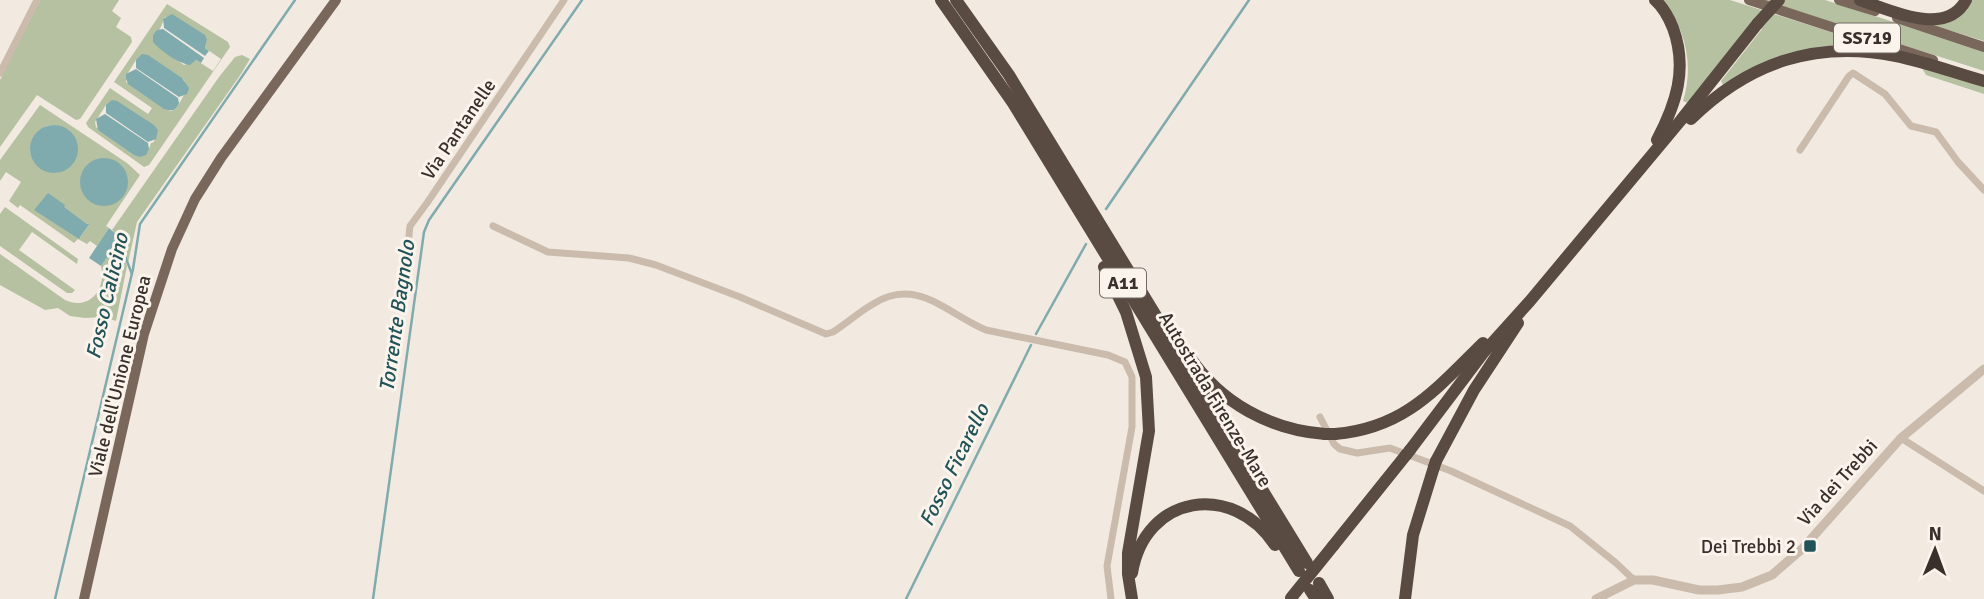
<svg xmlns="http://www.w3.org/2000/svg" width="1984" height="599" font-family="Signika,sans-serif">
  <rect width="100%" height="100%" fill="#f2eae0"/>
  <g fill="#b5c1a0" fill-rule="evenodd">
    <polygon points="38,0 119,0 112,11 121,18 116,27 131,37 132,42 80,119 76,120 37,95 0,147 0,80"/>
    <path d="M1663,0H1730L1878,47H1836L1724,87L1721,81L1762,29L1751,23L1688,103L1683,101C1694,66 1686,29 1663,0Z"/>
    <polygon points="1763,0 1825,0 1984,51 1984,71"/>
    <polygon points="1970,0 1984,0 1984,41 1929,24"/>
    <path d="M167,4L228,42L230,47L149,165L144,167L88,127L86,123L110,88L148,114L152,108L114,82ZM165,17L207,40L205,48L221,59L213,71L196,60L184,65L157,46L153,35L160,29ZM136,60L184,80C189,90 181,100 176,109L171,111L165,109L126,82V76ZM106,105L156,131L154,142L151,143L149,149L137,155L96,127L95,122Z"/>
    <polygon points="242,55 250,59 241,74 137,222 128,263 120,240 114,237 116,234 112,230 219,77 235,57"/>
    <polygon points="1922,68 1984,86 1984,94 1926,75"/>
    <path d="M40,105L127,163L140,175L106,226L109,228L97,246L90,241L87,244L78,239L74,243L20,205L18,208L9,201L21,182L6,172L0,181V160ZM54,125L69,130L57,173C42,172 33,165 30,151L46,126ZM44,199L64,205L63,207L87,224L90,223L80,238L54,221Z"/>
    <polygon points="5,207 78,259 77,264 32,232 19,250 75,290 72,293 67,293 0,246 0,214"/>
    <path d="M118,242L127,266L116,321L104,317L85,318L70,316L58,308L45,310L0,285V254L65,300C88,311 107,290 101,266Z"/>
  </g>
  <g fill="#80abae">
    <polygon points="172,14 205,35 207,40 205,48 209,51 205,56 164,28 163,19"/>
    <path d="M163,29L204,58L201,63L196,60L190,65C177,63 160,50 153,42V35L157,30Z"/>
    <polygon points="142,54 148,55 182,78 189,88 187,94 179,97 136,68 136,60"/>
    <path d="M136,69L178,98L179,103C176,112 171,111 164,109L128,84L126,79V74Z"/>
    <polygon points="112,100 117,101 154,125 158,130 156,139 148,142 106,113 106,105"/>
    <polygon points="105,114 148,143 149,149 146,155 140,157 134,155 98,130 96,119"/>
    <circle cx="54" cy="149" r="24"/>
    <circle cx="104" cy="182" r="24"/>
    <polygon points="48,193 65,205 64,207 87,224 90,223 79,239 34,210"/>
    <polygon points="109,228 116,234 113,239 118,242 101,266 89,258"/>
  </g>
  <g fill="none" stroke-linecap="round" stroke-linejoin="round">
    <g stroke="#80abae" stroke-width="2.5">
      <polyline points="1106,209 1249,0"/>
      <polyline points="114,238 119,241 132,274"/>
      <polyline points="1036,334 1086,244"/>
      <polyline points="55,599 133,269 140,224 295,0"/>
      <polyline points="373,599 424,232 429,220 582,0"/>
      <polyline points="906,599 1031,345"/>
    </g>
    <g stroke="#cabbac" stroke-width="7">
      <polyline points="0,73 37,0"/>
      <polyline points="1800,150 1849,76 1853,73 1885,94 1911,126 1936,132 1958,162 1984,190"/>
      <path d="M493,226L548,252L629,258L656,265L740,297L826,334L833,332C847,323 859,312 873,304C917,276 947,314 986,330L1108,355L1125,362L1132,377V427L1107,566L1111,599"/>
      <polyline points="404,284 410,226 427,203 564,0"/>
      <polyline points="1320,417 1334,444 1340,449 1357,453 1390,448 1451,471 1570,526 1616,563 1634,580"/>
      <polyline points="1901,438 1984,491"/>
    </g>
    <polyline stroke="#cabbac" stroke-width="9" points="1596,599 1634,580 1653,580 1699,590 1718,590 1742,587 1772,575 1802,549 1901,438 1984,369"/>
    <g stroke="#7a675c" stroke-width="10">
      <polyline points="1749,0 1933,60"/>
      <polyline points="1839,0 1875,11"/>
      <polyline points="1897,18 1984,47"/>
      <polyline points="84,599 144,334 172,249 195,199 221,158 336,0"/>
    </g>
    <g stroke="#594a42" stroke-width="12">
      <polyline points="941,0 1013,103 1299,571"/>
      <polyline points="956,0 1009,75 1307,563"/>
      <path d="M1655,0C1663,7 1669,18 1673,28C1688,69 1676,104 1657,140"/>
      <path d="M1860,0C1890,10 1946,38 1966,0"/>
      <path d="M1691,119C1749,62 1816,40 1896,56C1926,62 1955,73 1984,81"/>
      <polyline points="1104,267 1126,312 1146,377 1149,431 1128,553 1128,574 1132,599"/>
      <path d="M1190,357C1220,403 1271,430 1325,434"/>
      <path d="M1335,434C1405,428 1436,389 1483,343"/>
      <polyline points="1410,450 1484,352 1530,301 1681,120 1758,23"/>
      <polyline points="1436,461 1474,390 1518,323"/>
      <polyline points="1333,546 1406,455"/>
      <path d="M1132,573C1145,494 1233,481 1275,545"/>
      <polyline points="1319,583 1328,599"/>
      <polyline points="1310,590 1316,599"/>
      <polyline points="1405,599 1413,535 1434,467"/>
    </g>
    <g stroke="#594a42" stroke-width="12">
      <polyline points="1758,23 1779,0"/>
      <polyline points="1325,434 1335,434"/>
      <polyline points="1406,455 1410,450"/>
      <polyline points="1434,467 1436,461"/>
      <polyline points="1291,598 1333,546"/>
    </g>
  </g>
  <rect fill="#215359" stroke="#faf4ec" stroke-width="2.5" x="1803" y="539" width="14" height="14" rx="3.5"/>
  <g text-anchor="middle" stroke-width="6" stroke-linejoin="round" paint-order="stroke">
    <g fill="#faf4ec" stroke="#736a65" stroke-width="2">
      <rect x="1834" y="23.5" width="66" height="29" rx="5"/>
      <rect x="1100" y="268.5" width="46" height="29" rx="5"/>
    </g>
    <g font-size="18" font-weight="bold" fill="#392f2b">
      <text x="1867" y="44">SS719</text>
      <text x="1123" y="289">A11</text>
    </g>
    <g font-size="19" fill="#392f2b" stroke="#faf4ec">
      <text transform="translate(458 129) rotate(-56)" y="7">Via Pantanelle</text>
      <text transform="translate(119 376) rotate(-76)" y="7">Viale dell'Unione Europea</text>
      <text transform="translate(1216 399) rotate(59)" y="7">Autostrada Firenze-Mare</text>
      <text transform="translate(1837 482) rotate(-48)" y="7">Via dei Trebbi</text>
    </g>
    <g font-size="19" fill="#392f2b" stroke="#faf4ec" text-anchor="end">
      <text x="1796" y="553">Dei Trebbi 2</text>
    </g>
    <g font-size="21" font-style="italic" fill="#215359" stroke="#faf4ec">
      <text transform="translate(107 296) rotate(-77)" y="7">Fosso Calicino</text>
      <text transform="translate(397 316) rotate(-82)" y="7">Torrente Bagnolo</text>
      <text transform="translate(954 465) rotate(-64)" y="7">Fosso Ficarello</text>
    </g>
  </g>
  <g transform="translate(1935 550) rotate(1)" stroke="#faf4ec" stroke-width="5" paint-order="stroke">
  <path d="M0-5L12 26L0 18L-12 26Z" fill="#392f2b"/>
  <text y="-10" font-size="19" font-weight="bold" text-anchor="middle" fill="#392f2b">N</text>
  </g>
</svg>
